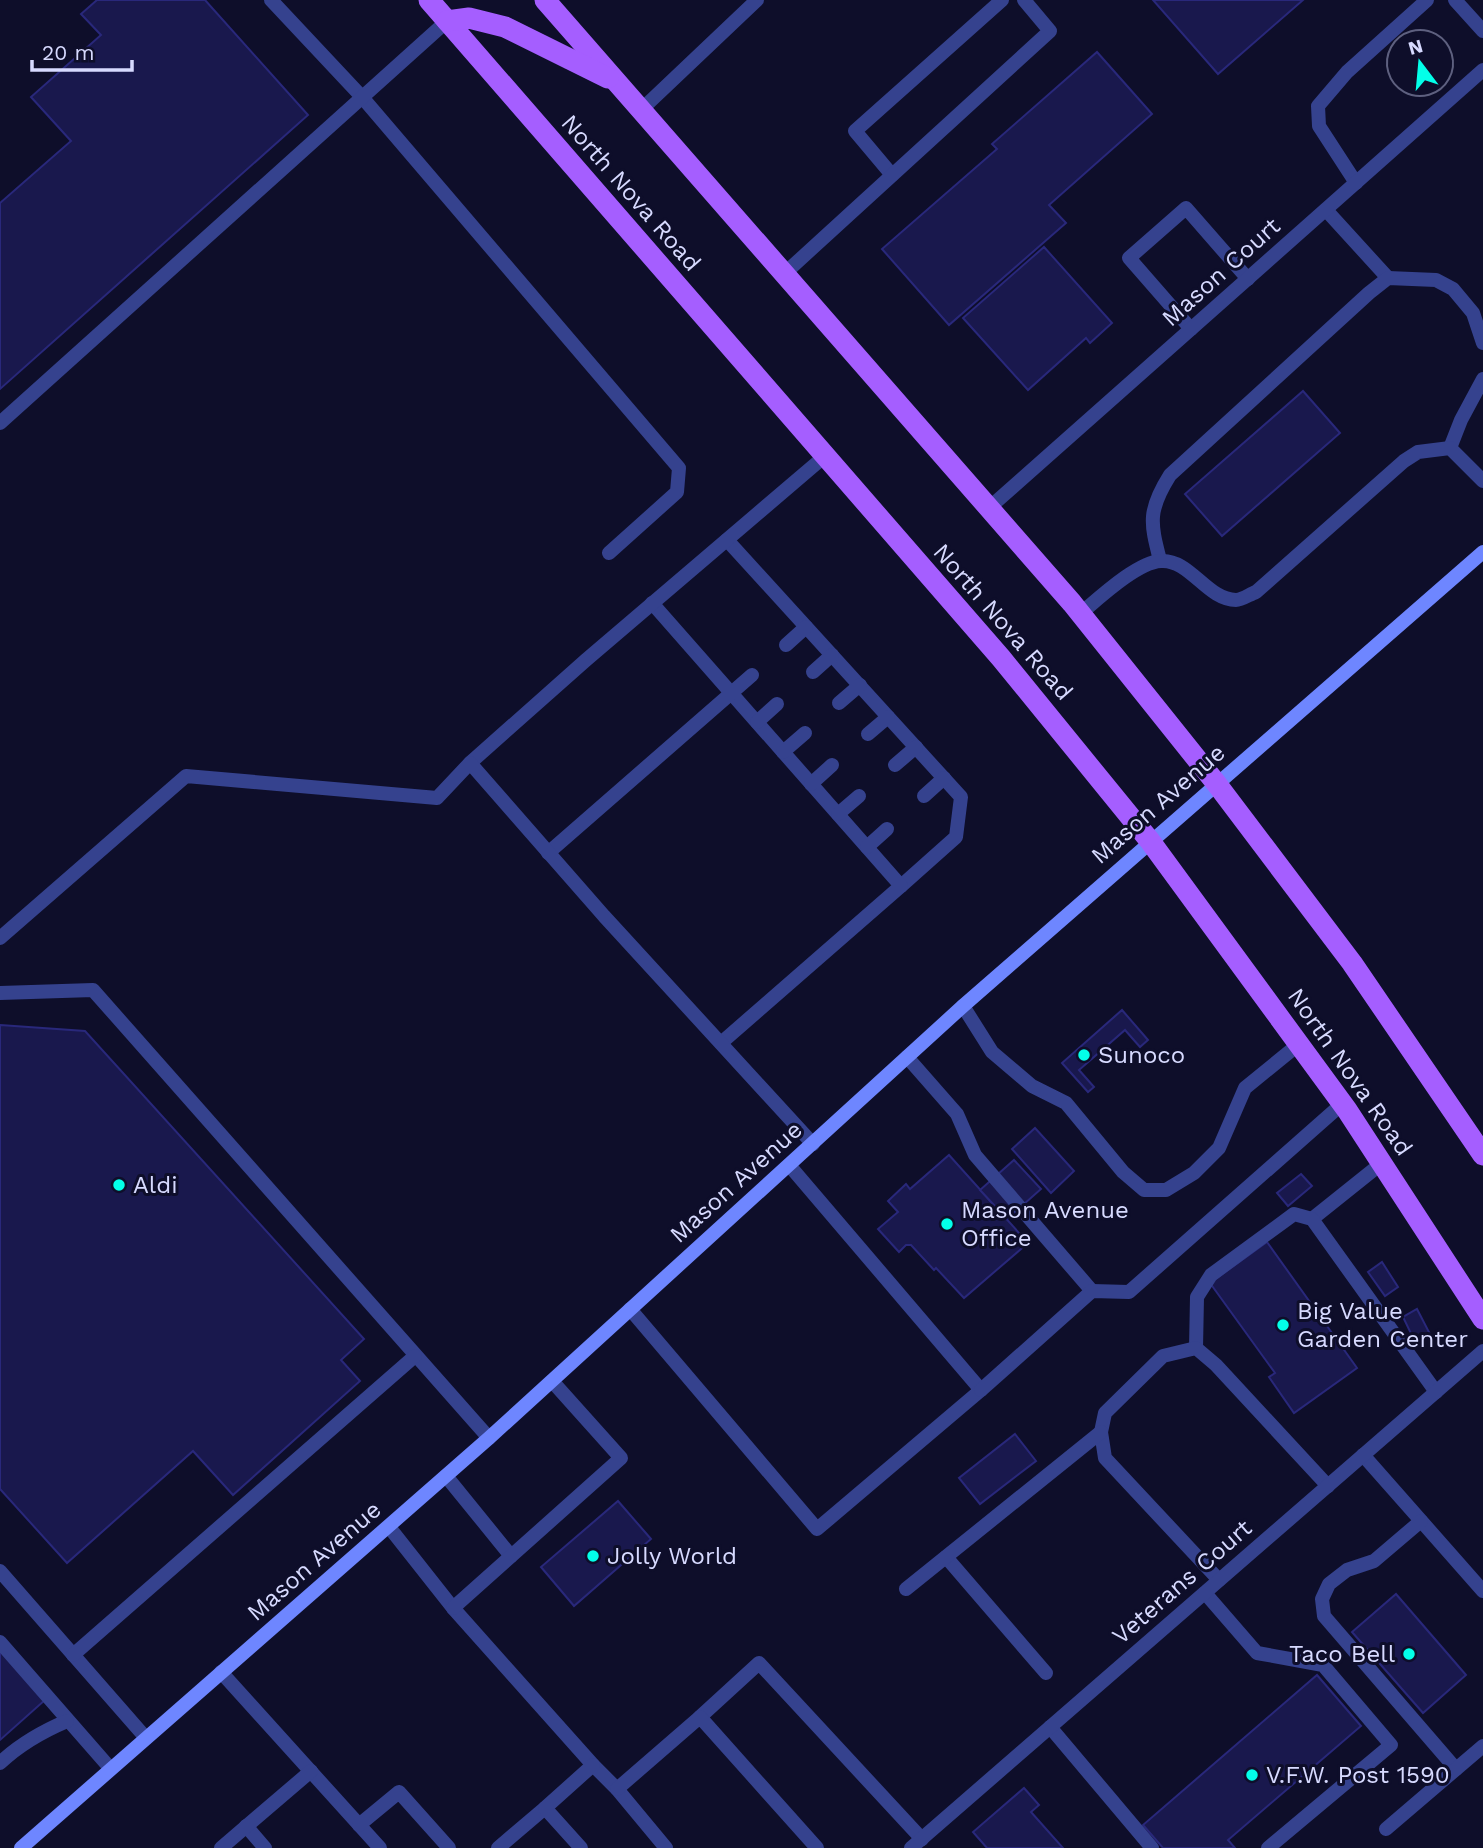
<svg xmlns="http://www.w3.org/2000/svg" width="1483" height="1848" font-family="'Work Sans',sans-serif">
  <rect width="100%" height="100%" fill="#0e0e2a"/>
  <g fill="#19184d" stroke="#29287b" stroke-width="2">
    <polygon points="97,0 205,0 308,115 0,389 0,203 71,141 31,97 101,35 81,14"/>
    <polygon points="1153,0 1303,0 1218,74"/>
    <polygon points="1097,52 1152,114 1049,205 1066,223 949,325 882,249 997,149 992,144"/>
    <polygon points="1044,247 1112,323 1090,343 1086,338 1028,390 963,318"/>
    <polygon points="1303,391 1340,433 1222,536 1185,494"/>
    <polygon points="1122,1010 1148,1040 1140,1047 1125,1030 1079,1070 1094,1087 1088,1092 1062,1063"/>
    <polygon points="0,1025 85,1031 364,1339 341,1360 360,1381 233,1495 193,1451 67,1563 0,1489"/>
    <polygon points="1035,1128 1074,1171 1051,1193 1012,1149"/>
    <polygon points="949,1155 1028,1243 964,1298 936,1268 934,1270 911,1245 906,1245 899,1252 878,1229 898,1212 888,1201 906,1184 910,1189"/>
    <polygon points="1014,1160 1041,1189 1007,1219 980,1190"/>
    <polygon points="1301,1174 1312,1186 1288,1206 1277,1193"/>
    <polygon points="1267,1242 1357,1368 1294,1413 1269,1377 1275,1373 1210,1283"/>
    <polygon points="1382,1262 1398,1287 1385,1296 1368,1272"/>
    <polygon points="1417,1309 1431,1336 1416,1344 1403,1317"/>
    <polygon points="1015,1434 1036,1461 980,1504 959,1478"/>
    <polygon points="618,1501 651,1539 574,1606 541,1567"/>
    <polygon points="1396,1594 1466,1675 1423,1713 1352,1632"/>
    <polygon points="0,1649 45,1700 0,1740"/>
    <polygon points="1317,1675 1361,1726 1228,1840 1235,1848 1163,1848 1143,1825"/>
    <polygon points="1024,1788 1039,1805 1031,1812 1063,1848 987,1848 973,1832"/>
  </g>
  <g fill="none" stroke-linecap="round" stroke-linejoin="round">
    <g stroke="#35428e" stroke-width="14">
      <polyline points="271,0 362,97 679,468 677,492 609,553"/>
      <polyline points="1455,0 1483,31"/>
      <polyline points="641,110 757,0"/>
      <polyline points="892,175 855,131 1002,0"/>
      <polyline points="1356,183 1319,126 1318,106 1347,72 1427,0"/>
      <polyline points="1326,210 1388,278"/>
      <polyline points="784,274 1050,31 1024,0"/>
      <polyline points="1191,329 1129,258 1186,208 1248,279"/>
      <polyline points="0,423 447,21"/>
      <polyline points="1450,448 1461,420 1483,379"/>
      <polyline points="727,540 961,797 956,837 901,886"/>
      <path d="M1160,560C1150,522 1148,510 1170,475L1369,293L1388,278L1436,280L1453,289L1473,313L1483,343"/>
      <polyline points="652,603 901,886 721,1043"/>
      <path d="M1080,614C1098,599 1137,562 1161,561C1190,559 1207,600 1236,600C1242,600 1250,594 1256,592L1404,461L1418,452L1450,448L1483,481"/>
      <polyline points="786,645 806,627"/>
      <polyline points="813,672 832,655"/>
      <polyline points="839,703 860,685"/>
      <polyline points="757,722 777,704"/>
      <polyline points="868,734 888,717"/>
      <polyline points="783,752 805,733"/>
      <polyline points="470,763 586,660 825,456"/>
      <polyline points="895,765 916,747"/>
      <polyline points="811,784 832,765"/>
      <polyline points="924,796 944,778"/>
      <polyline points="838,814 859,796"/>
      <polyline points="867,847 887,829"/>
      <polyline points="548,853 752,675"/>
      <polyline points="0,938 186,776 437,798 470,763 604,916 813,1144"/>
      <polyline points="0,993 93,990 489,1438"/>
      <polyline points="963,1006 992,1052 1032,1086 1066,1103 1123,1172 1144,1190 1166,1190 1194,1173 1219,1148 1245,1088 1299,1044"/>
      <polyline points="907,1057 957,1114 975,1155 1092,1291"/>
      <polyline points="1312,1219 1382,1163"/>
      <polyline points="630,1309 817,1529 981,1390 789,1165"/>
      <polyline points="1196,1348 1197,1297 1211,1275 1294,1214 1312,1219 1436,1392"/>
      <polyline points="981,1390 1092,1291 1129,1292 1342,1104"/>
      <polyline points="1363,1455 1483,1591"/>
      <polyline points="446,1476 511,1556"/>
      <polyline points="1421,1521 1374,1561 1347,1570 1329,1584 1322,1599 1324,1616 1456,1769"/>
      <polyline points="389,1527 453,1608 593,1765 617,1789 666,1848"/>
      <polyline points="0,1571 146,1738"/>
      <polyline points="1219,1580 1105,1458 1101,1432 1105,1413 1163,1356 1196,1348 1216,1365 1328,1486"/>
      <polyline points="1205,1593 1257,1653 1323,1665 1391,1745 1268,1848"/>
      <polyline points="453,1608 621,1458 552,1381"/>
      <polyline points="0,1642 110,1768"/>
      <polyline points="73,1655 415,1356"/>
      <polyline points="221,1672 380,1848"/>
      <polyline points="700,1717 759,1663 922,1839"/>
      <polyline points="1050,1727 1152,1848"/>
      <path d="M0,1763C20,1744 41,1732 67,1721"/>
      <polyline points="617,1789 700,1717 817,1848"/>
      <polyline points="359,1825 399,1792 449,1848"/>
      <polyline points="246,1826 265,1848"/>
      <polyline points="1386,1829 1483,1746"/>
      <polyline points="221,1848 311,1771"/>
      <polyline points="498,1848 545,1808"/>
      <polyline points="581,1848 545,1808 593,1765"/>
    </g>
    <g stroke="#35428e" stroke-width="14">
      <polyline points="989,508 1483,70"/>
      <polyline points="946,1557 1046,1673"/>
      <polyline points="906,1589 1101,1432"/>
      <polyline points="911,1848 1483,1351"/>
    </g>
    <polyline stroke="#6e86ff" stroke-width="14" points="21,1848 489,1438 963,1006 1483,552"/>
    <g stroke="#a55eff" stroke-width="21">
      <polyline points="429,0 1001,658 1150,841 1347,1110 1483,1319"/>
      <polyline points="545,0 1072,603 1216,783 1352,963 1483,1155"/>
      <polyline points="447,21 469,18 505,27 608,78"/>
    </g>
  </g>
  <g fill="#03ffe9" stroke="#0e0e2a" stroke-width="2.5">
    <circle cx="1084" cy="1055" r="7"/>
    <circle cx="119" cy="1185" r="7"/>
    <circle cx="947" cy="1224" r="7"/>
    <circle cx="1283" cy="1325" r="7"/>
    <circle cx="593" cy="1556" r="7"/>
    <circle cx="1409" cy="1654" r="7"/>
    <circle cx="1252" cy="1775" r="7"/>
  </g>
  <g text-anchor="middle" stroke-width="6" stroke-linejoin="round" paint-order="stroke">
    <g font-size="24" fill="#d7daff" stroke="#0e0e2a">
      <text transform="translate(631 193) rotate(49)" y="8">North Nova Road</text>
      <text transform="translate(1221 272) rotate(-42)" y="8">Mason Court</text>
      <text transform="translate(1003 622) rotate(49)" y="8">North Nova Road</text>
      <text transform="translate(1158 804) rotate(-41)" y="8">Mason Avenue</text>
      <text transform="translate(1350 1072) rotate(55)" y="8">North Nova Road</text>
      <text transform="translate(736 1182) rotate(-42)" y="8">Mason Avenue</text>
      <text transform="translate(314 1561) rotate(-41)" y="8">Mason Avenue</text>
      <text transform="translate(1182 1582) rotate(-41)" y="8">Veterans Court</text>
    </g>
    <g font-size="24" fill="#d7daff" stroke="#0e0e2a" text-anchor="start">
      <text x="1098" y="1063">Sunoco</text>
      <text x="133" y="1193">Aldi</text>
      <text x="961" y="1218">Mason Avenue<tspan x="961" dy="28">Office</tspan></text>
      <text x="1297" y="1319">Big Value<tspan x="1297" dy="28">Garden Center</tspan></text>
      <text x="607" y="1564">Jolly World</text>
      <text x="1395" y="1662" text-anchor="end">Taco Bell</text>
      <text x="1266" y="1783">V.F.W. Post 1590</text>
    </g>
  </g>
  <g transform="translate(1420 63) rotate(344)"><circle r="33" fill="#0e0e2a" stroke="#5e607f" stroke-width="2"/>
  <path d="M0-5L12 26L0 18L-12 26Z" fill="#03ffe9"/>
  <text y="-10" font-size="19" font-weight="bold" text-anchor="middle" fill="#d7daff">N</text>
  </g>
  <path d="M32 60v10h100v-10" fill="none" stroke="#d7daff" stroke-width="3.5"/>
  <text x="42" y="60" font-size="21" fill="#d7daff" stroke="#0e0e2a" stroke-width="5" paint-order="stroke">20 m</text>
</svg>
